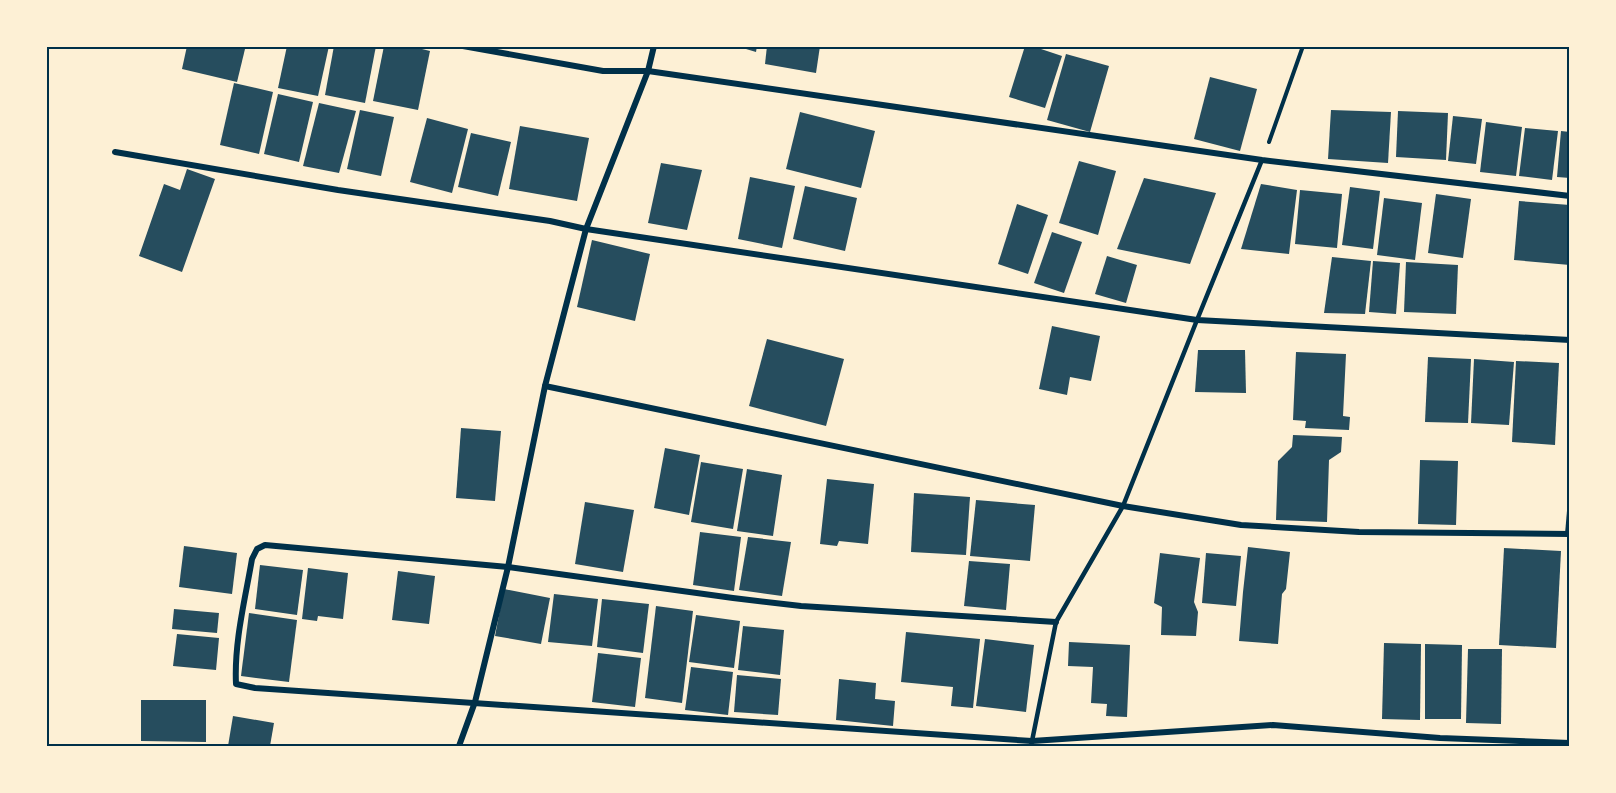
<svg xmlns="http://www.w3.org/2000/svg" width="1616" height="793" font-family="'Titillium Web',sans-serif">
  <rect width="100%" height="100%" fill="#fdf0d5"/>
  <g fill="#264d5e">
    <polygon points="187,46 235,46 245,49 237,82 182,69"/>
    <polygon points="287,46 329,46 318,96 278,88"/>
    <polygon points="334,46 376,46 365,103 325,95"/>
    <polygon points="384,46 410,46 430,51 418,110 373,101"/>
    <polygon points="736,46 757,46 756,52"/>
    <polygon points="767,46 820,46 816,73 765,64"/>
    <polygon points="1025,46 1032,46 1062,56 1045,108 1009,97"/>
    <polygon points="1066,54 1109,66 1090,132 1047,120"/>
    <polygon points="1210,77 1257,89 1240,151 1194,139"/>
    <polygon points="234,83 273,92 259,154 220,145"/>
    <polygon points="278,94 313,102 299,162 264,154"/>
    <polygon points="319,103 356,111 339,173 303,166"/>
    <polygon points="360,110 394,117 381,176 347,169"/>
    <polygon points="1331,110 1391,112 1388,163 1328,159"/>
    <polygon points="1398,111 1448,113 1446,160 1396,157"/>
    <polygon points="800,112 875,131 861,188 786,169"/>
    <polygon points="1453,116 1482,119 1476,164 1448,161"/>
    <polygon points="427,118 468,129 452,193 410,182"/>
    <polygon points="1486,122 1522,127 1516,176 1480,172"/>
    <polygon points="520,126 589,138 577,201 509,189"/>
    <polygon points="1525,128 1558,131 1552,180 1519,176"/>
    <polygon points="1561,131 1570,132 1570,178 1557,177"/>
    <polygon points="471,133 511,142 498,196 458,187"/>
    <polygon points="1079,161 1116,171 1098,235 1059,223"/>
    <polygon points="661,163 702,170 687,230 648,223"/>
    <polygon points="187,169 215,179 182,272 139,256 164,184 180,190"/>
    <polygon points="750,177 795,186 782,248 738,239"/>
    <polygon points="1144,178 1216,193 1190,264 1117,249"/>
    <polygon points="1261,184 1297,190 1289,254 1241,249"/>
    <polygon points="805,186 857,198 845,251 793,239"/>
    <polygon points="1350,187 1380,191 1373,249 1342,245"/>
    <polygon points="1300,190 1342,194 1337,248 1295,244"/>
    <polygon points="1436,194 1471,199 1463,258 1428,253"/>
    <polygon points="1384,198 1422,203 1415,260 1377,255"/>
    <polygon points="1519,201 1570,205 1570,265 1514,260"/>
    <polygon points="1017,204 1048,215 1028,274 998,264"/>
    <polygon points="1052,232 1082,242 1064,293 1034,283"/>
    <polygon points="592,240 650,254 635,321 577,307"/>
    <polygon points="1107,256 1137,265 1126,303 1095,294"/>
    <polygon points="1332,257 1371,261 1365,314 1324,313"/>
    <polygon points="1373,261 1400,263 1396,314 1369,312"/>
    <polygon points="1406,262 1458,265 1456,314 1404,312"/>
    <polygon points="1052,326 1100,336 1091,381 1070,377 1067,395 1039,389"/>
    <polygon points="767,339 844,359 826,426 749,406"/>
    <polygon points="1198,350 1245,350 1246,393 1195,392"/>
    <polygon points="1296,352 1346,354 1343,416 1350,417 1349,430 1305,428 1306,421 1293,420"/>
    <polygon points="1428,357 1471,359 1468,423 1425,422"/>
    <polygon points="1474,359 1514,362 1509,425 1471,423"/>
    <polygon points="1516,361 1559,363 1555,445 1512,442"/>
    <polygon points="461,428 501,431 495,501 456,498"/>
    <polygon points="1293,435 1342,437 1341,452 1329,460 1327,522 1276,520 1278,461 1292,447"/>
    <polygon points="665,448 700,455 689,515 654,508"/>
    <polygon points="1420,460 1458,461 1456,525 1418,524"/>
    <polygon points="701,462 743,469 733,529 691,522"/>
    <polygon points="747,469 782,475 773,536 737,531"/>
    <polygon points="827,479 874,484 868,544 839,541 837,546 820,544"/>
    <polygon points="914,493 970,497 966,555 911,552"/>
    <polygon points="976,500 1035,505 1030,561 970,556"/>
    <polygon points="585,502 634,510 623,572 575,564"/>
    <polygon points="700,532 741,537 734,591 693,585"/>
    <polygon points="748,537 791,542 782,596 739,590"/>
    <polygon points="184,546 237,553 232,594 179,587"/>
    <polygon points="1248,547 1290,552 1286,589 1282,594 1278,644 1239,641 1243,592"/>
    <polygon points="1504,548 1561,551 1556,648 1499,645"/>
    <polygon points="1160,553 1200,558 1194,602 1198,612 1196,636 1161,635 1162,607 1154,603"/>
    <polygon points="1206,553 1241,556 1236,606 1202,603"/>
    <polygon points="969,561 1010,564 1006,610 964,606"/>
    <polygon points="260,565 303,570 297,615 255,609"/>
    <polygon points="308,568 348,573 343,619 318,616 317,621 302,619"/>
    <polygon points="398,571 435,576 429,624 392,620"/>
    <polygon points="504,589 550,598 541,644 495,636"/>
    <polygon points="554,594 598,599 592,646 548,642"/>
    <polygon points="602,599 649,604 643,653 597,647"/>
    <polygon points="656,606 693,611 682,703 645,698"/>
    <polygon points="174,609 219,613 217,633 172,629"/>
    <polygon points="249,613 297,620 289,682 241,676"/>
    <polygon points="696,615 740,621 734,668 689,662"/>
    <polygon points="743,626 784,630 780,675 738,670"/>
    <polygon points="906,632 980,639 973,708 951,706 953,687 901,682"/>
    <polygon points="177,634 219,638 216,670 173,666"/>
    <polygon points="985,639 1034,645 1026,712 976,706"/>
    <polygon points="1069,642 1130,645 1127,717 1106,716 1107,704 1091,703 1093,667 1068,666"/>
    <polygon points="1384,643 1421,644 1420,720 1382,719"/>
    <polygon points="1425,644 1462,645 1461,719 1425,719"/>
    <polygon points="1468,649 1502,649 1501,724 1466,723"/>
    <polygon points="598,653 641,658 635,707 592,702"/>
    <polygon points="691,667 733,672 728,715 685,710"/>
    <polygon points="737,675 781,679 778,715 734,712"/>
    <polygon points="839,679 876,683 875,699 895,701 893,726 836,720"/>
    <polygon points="141,700 206,700 206,742 141,741"/>
    <polygon points="233,716 274,723 270,746 228,746"/>
  </g>
  <g fill="none" stroke-linecap="round" stroke-linejoin="round">
    <polyline stroke="#003049" stroke-width="4" points="1269,142 1303,46"/>
    <polyline stroke="#003049" stroke-width="4.5" points="1031,746 1056,622 1123,506 1197,320 1262,160"/>
    <g stroke="#003049" stroke-width="6">
      <polyline points="463,46 603,71 648,71 1262,160 1570,196"/>
      <polyline points="115,152 338,190 550,221 586,229 1197,320 1570,340"/>
      <polyline points="545,386 1123,506 1241,525 1359,532 1570,534"/>
      <polyline points="1568,534 1570,511"/>
      <path d="M1056,622L801,606L733,598L508,567L265,545L257,549L252,559C245,600 234,642 236,684L255,688L1032,741L1273,725L1440,738L1570,743"/>
      <polyline points="459,746 475,702 508,567 545,386 586,229 648,71 654,46"/>
    </g>
  </g>
  <rect width="1616" height="793" fill="none" stroke="#fdf0d5" stroke-width="96"/>
  <rect x="48" y="48" width="1520" height="697" fill="none" stroke="#003049" stroke-width="2"/>
</svg>
